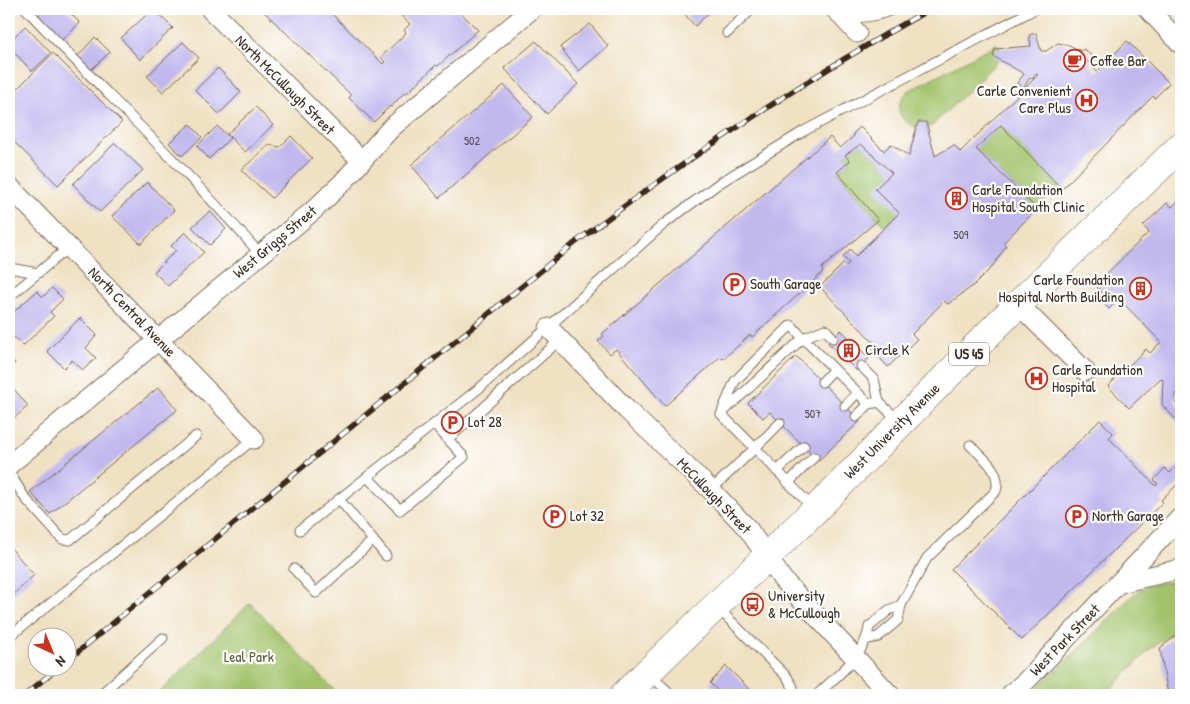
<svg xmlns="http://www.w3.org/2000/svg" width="1190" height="704" font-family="'Patrick Hand',sans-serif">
  <rect width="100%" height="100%" fill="#fff"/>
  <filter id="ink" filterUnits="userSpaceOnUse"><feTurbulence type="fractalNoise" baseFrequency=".02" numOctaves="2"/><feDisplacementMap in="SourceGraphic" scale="10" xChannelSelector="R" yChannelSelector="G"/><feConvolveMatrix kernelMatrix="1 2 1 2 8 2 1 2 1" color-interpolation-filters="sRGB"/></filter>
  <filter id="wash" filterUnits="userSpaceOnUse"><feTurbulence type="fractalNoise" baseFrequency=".0096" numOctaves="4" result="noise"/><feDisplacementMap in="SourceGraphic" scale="20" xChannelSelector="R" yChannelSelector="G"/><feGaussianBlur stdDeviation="1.12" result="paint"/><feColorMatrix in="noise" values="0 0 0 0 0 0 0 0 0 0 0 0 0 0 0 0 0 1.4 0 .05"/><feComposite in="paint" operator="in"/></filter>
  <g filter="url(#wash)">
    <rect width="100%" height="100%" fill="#efe1c2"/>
    <g fill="#a2c36b" stroke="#6e7644">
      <path d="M997,44L1003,53L996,63L933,125L922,131C901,121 890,110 908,91Z"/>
      <polygon points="1001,125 1060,186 1037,209 976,149"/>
      <polygon points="861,144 892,173 899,213 885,227 837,172 850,161 845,155"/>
      <polygon points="1181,580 1181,626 1150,649 1105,695 1027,695 1058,669 1134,594 1146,586"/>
      <polygon points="250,603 339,695 157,695"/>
    </g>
    <g id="blocks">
      <g fill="#c1b9ee">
        <polygon points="45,9 66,9 80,23 61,41 37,17"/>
        <polygon points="153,9 173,28 140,60 121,38"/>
        <polygon points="261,9 327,9 383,64 385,62 381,57 406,33 404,30 410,24 394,9 457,9 478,30 438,66 436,65 407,93 404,93 391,107 390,106 374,122 349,98 351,95"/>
        <polygon points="680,9 713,9 695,26"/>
        <polygon points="590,24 608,46 579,71 560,47"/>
        <polygon points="25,26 51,53 32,71 9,47 9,42"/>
        <polygon points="1036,33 1041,51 1046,51 1058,43 1069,45 1081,51 1084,49 1093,57 1088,62 1097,72 1127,41 1169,83 1155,98 1153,96 1062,189 1001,125 976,149 1037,209 1003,243 1006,246 992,267 974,285 948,304 944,301 912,334 917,339 888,367 873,350 877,346 820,287 843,264 846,266 849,263 843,257 850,249 856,256 899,213 875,189 892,173 861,144 845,155 850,161 837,172 878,220 822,268 823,272 752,337 750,335 723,359 720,357 665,406 616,349 610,354 598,341 604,336 602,334 830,137 840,148 854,136 853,134 860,127 884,151 891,144 909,156 918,122 926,122 935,156 954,145 960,152 1038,75 1035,74 1033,79 1030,77 1023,89 1017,83 1024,74 993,56 995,49 1031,46 1029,35"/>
        <polygon points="95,37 110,52 91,70 78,56"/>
        <polygon points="536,41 578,84 547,114 504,68"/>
        <polygon points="183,42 199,58 163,92 147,76"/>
        <polygon points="53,53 122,122 58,185 9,137 9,97"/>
        <polygon points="218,68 241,92 219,114 195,90"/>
        <polygon points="504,85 533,117 439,198 411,165"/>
        <polygon points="256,107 273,125 245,152 227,134"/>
        <polygon points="190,124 202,137 182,156 169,143"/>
        <polygon points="217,126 230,138 209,159 197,146"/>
        <polygon points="291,136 312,158 272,198 241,170 269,145 280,147"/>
        <polygon points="115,143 143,170 100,212 73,184"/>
        <polygon points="147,182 174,210 141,244 112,216"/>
        <polygon points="1181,198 1181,397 1177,393 1175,396 1175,402 1181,409 1181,425 1162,405 1163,380 1161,378 1129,408 1108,386 1146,349 1150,353 1161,342 1119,299 1109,309 1097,297 1102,292 1095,285 1149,232 1143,226 1167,203 1172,207"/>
        <polygon points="210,211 226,229 210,245 192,227"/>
        <polygon points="185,232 204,252 168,286 154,272 176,250 171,246"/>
        <polygon points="52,288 63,299 50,312 54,316 23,346 9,332 9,316 37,291 43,297"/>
        <polygon points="80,318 97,335 86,348 96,358 83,370 72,360 64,368 47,351"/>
        <polygon points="841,330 869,358 857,371 828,343"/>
        <polygon points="9,356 15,363 9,369"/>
        <polygon points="796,356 860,421 818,461 770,412 763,418 748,403"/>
        <polygon points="9,383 28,406 9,423"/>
        <polygon points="159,387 177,410 50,514 30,492"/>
        <polygon points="1100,420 1113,433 1109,438 1156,486 1158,484 1154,480 1165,468 1170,473 1181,462 1181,481 1161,500 1163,502 1022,640 951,569"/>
        <polygon points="9,546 34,575 9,599"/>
        <polygon points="1181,632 1181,695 1168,695 1160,648"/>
        <polygon points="726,666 755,695 722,695 710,683"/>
      </g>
    </g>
  </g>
  <g filter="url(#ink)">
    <use href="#blocks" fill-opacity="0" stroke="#7a6a57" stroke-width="1"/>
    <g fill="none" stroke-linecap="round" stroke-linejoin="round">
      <defs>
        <g id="lane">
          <path d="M26,9C103,91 186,169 260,254"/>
          <path d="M846,18C861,18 879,17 893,9"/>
          <polyline points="727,33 752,9"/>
          <polyline points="9,268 38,273"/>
          <polyline points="9,297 69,247"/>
          <polyline points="861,366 874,379 879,402"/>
          <polyline points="822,382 834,369"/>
          <polyline points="845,406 857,393"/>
          <polyline points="723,409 735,381 791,325 803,338 825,329 833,338"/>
          <polyline points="856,417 869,404"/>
          <polyline points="780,423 755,448 813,508"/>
          <polyline points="448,439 560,340"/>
          <polyline points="777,471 804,446"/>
          <polyline points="9,472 25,498 62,539 70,540 196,436"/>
          <polyline points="367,477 400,510 464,457 434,424"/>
          <polyline points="788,483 814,457"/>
          <polyline points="711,490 755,448 721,414 803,338 869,404 879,402 899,421"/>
          <polyline points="339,499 386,556"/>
          <polyline points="300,530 482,386 664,224 718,184 804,131 1035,9"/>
          <polyline points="294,569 316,593 373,540"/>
          <polyline points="717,607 787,677 793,687 792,695"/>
          <polyline points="9,637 254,439"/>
          <path d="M868,639L878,637L898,620L901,605L927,558L996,491C1002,471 984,459 970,445"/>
          <polyline points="650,675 672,695"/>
          <polyline points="100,695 163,638"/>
          <path d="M817,695C836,676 866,655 869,627L889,610L901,605"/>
        </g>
        <g id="street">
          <polyline points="210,9 361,160"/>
          <polyline points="835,9 857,33"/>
          <polyline points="1148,9 1181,44"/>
          <polyline points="9,186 254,439"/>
          <polyline points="1019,305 1085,371"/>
          <polyline points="549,328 627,410 711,490 748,529 783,580 890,695"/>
          <polyline points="9,465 315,209 343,182 391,128 532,9"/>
          <polyline points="1120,583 1181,569"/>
          <polyline points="1010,695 1027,680 1181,517"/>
        </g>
        <polyline id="primary" points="624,695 815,510 999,323 1181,146"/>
      </defs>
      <use href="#lane" stroke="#7a6a57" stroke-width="11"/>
      <use href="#street" stroke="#7a6a57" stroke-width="21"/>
      <use href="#primary" stroke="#7a6a57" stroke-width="29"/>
      <use href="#lane" stroke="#fff" stroke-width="9"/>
      <use href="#street" stroke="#fff" stroke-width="19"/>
      <use href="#primary" stroke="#fff" stroke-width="28"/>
      <defs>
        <g id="rail">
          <path d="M68,660L576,242C689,157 806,78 930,9"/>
          <polyline points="25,695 60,666"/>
        </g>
      </defs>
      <use href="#rail" stroke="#3b2a1e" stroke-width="5.5"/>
      <use href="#rail" stroke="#fff" stroke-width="4" stroke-dasharray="11" stroke-linecap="butt"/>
    </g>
  </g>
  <defs>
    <symbol id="cafe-ring" viewBox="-11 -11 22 22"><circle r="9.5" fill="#fff" stroke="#c8321e" stroke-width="1.5"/><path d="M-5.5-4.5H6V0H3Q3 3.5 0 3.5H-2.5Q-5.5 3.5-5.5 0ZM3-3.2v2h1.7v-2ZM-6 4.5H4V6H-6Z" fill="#c8321e"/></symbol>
    <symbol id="hospital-ring" viewBox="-11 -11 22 22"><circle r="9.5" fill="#fff" stroke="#c8321e" stroke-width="1.5"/><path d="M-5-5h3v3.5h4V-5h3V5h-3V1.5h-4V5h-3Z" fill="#c8321e"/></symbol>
    <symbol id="building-ring" viewBox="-11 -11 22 22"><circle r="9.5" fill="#fff" stroke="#c8321e" stroke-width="1.5"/><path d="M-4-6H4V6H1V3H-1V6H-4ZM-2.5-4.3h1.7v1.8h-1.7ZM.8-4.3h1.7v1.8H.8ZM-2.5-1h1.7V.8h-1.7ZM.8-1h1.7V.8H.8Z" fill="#c8321e"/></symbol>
    <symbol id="parking-ring" viewBox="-11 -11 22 22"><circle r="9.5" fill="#fff" stroke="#c8321e" stroke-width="1.5"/><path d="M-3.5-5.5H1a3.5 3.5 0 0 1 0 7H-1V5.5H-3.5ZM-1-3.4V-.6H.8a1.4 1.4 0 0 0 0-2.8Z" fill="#c8321e"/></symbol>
    <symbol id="bus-ring" viewBox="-11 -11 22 22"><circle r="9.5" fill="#fff" stroke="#c8321e" stroke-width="1.5"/><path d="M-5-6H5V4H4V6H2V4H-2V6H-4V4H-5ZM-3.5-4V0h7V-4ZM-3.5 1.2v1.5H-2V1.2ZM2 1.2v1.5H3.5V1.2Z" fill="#c8321e"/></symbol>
  </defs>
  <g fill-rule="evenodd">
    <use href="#cafe-ring" x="1062" y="48" width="25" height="25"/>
    <use href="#hospital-ring" x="1074" y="88" width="25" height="25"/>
    <use href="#building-ring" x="944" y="186" width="25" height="25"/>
    <use href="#parking-ring" x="722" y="272" width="25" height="25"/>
    <use href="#building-ring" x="1128" y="276" width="25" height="25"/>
    <use href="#building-ring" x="836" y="338" width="25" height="25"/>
    <use href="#hospital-ring" x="1024" y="366" width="25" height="25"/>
    <use href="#parking-ring" x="440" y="410" width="25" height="25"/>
    <use href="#parking-ring" x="542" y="504" width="25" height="25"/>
    <use href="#parking-ring" x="1064" y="504" width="25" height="25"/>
    <use href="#bus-ring" x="740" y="592" width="25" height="25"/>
  </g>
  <g text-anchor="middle" stroke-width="4.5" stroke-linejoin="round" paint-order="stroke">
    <g font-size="12" fill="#5c4e52">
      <text x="472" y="145">502</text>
      <text x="961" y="239">509</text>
      <text x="813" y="418">507</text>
    </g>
    <rect fill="#fff" stroke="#766a62" stroke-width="1" x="949" y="342.5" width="40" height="23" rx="4"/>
    <g font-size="14" font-weight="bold" fill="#3b2a1e">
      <text x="969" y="359">US 45</text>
    </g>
    <g font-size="15" fill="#3b2a1e" stroke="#fff" text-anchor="start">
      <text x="1090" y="66">Coffee Bar</text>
      <text x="1071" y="96" text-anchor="end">Carle Convenient<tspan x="1071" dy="17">Care Plus</tspan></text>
      <text x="972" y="195">Carle Foundation<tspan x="972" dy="17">Hospital South Clinic</tspan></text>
      <text x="1124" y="285" text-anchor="end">Carle Foundation<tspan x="1124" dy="17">Hospital North Building</tspan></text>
      <text x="750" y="289">South Garage</text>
      <text x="865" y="355">Circle K</text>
      <text x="1052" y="375">Carle Foundation<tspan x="1052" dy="17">Hospital</tspan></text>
      <text x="468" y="427">Lot 28</text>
      <text x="570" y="521">Lot 32</text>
      <text x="1092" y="521">North Garage</text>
      <text x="768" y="601">University<tspan x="768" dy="17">&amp; McCullough</tspan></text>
    </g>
    <g font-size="15" fill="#3b2a1e" stroke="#fff">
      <text transform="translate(285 85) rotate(45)" y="5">North McCullough Street</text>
      <text transform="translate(275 242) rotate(-40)" y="5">West Griggs Street</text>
      <text transform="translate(132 312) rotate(46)" y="5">North Central Avenue</text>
      <text transform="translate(892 431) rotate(-45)" y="5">West University Avenue</text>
      <text transform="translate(714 496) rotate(46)" y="5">McCullough Street</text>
      <text transform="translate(1065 640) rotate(-46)" y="5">West Park Street</text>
    </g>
    <g font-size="15" fill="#5f6039" stroke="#fff">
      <text x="249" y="662">Leal Park</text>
    </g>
  </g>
  <rect width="1190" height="704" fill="none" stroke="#fff" stroke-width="30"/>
  <g transform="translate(52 652) rotate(136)"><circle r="24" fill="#ffffff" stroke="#b1aaa5"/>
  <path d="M0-4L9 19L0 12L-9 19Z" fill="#c8321e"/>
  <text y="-8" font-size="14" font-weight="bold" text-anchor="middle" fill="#3b2a1e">N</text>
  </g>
</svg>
